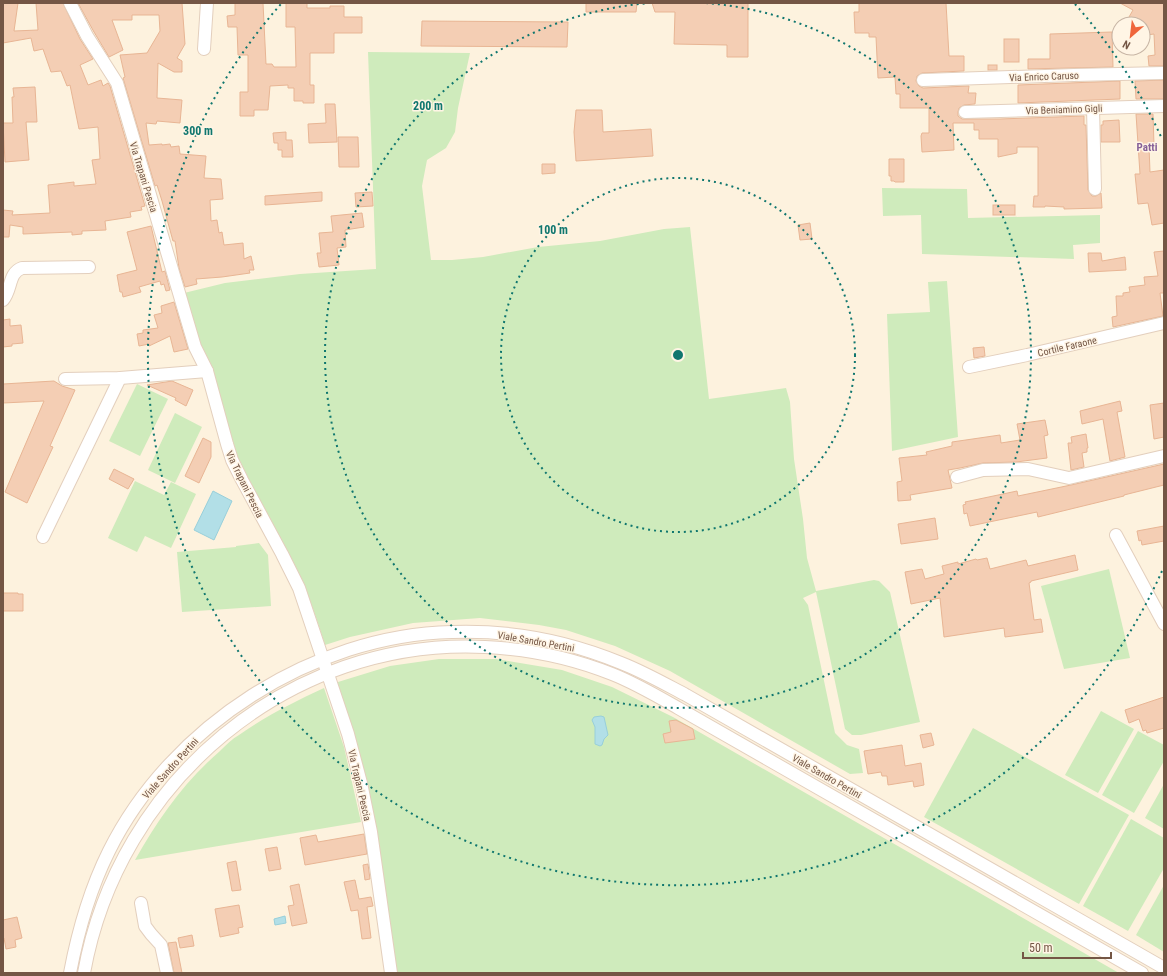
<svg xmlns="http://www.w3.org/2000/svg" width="1167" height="976" font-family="'Roboto Condensed',sans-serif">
  <rect width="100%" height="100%" fill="#fdf2de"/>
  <g fill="#cfebbc">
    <path d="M368,52L470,53L458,108L455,132L446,148L427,160L422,186L431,260H452L483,257L538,247L600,241L664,229L690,227L709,399L786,388L790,402L794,459L803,519L807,558L816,591L874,580L879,581L890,592L920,722L861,735H852L845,729L816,592L803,598L808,605L835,733L847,745L859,749L863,773L850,774L670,671L615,646L566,630L539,625L480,618L413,623L350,637L325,645C317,620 309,594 297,571C278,532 254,495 236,455L184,293L225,283L300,274L376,269Z"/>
    <polygon points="882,188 967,189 968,218 1100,215 1100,243 1073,245 1074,259 922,254 921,215 883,216"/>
    <polygon points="947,281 958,437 892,451 887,314 930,312 928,282"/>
    <polygon points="137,384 168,399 140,456 109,441"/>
    <polygon points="175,413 202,427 175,483 148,470"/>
    <polygon points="135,481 164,495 171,482 196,494 171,548 145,536 137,552 108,538"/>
    <polygon points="259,543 268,555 271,606 182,612 177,552 236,547 236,546"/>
    <polygon points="1109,569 1130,658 1064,669 1041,586"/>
    <polygon points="439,659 496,659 562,670 612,687 673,717 1119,973 397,973 374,815 359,756 337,685 338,682 390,666"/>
    <path d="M324,688L344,747L361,822L135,860C159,818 183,783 220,751C226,745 232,739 239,735C266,716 294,702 324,688Z"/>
    <polygon points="1101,711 1134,729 1098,793 1065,775"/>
    <polygon points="973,728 1129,815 1079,904 924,817"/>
    <polygon points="1138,731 1164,745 1164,761 1134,813 1102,795"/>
    <polygon points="1164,784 1164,829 1145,818"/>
    <polygon points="1131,819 1164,838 1164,868 1128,931 1083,906"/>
    <polygon points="1164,885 1164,952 1136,935"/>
  </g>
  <g fill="#b2dfe7" stroke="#98cfda">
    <polygon points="213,491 232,501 214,540 194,530"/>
    <polygon points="601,716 604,717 608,735 604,739 602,745 600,746 595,744 595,727 592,720 594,717"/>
    <polygon points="285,916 286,923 275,925 274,919"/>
  </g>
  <g fill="#f4ceb4" stroke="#e8b594">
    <polygon points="3,3 18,3 14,31 38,30 36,3 63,3 80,39 93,59 80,65 88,85 101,80 103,86 108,83 110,86 145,206 141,207 142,210 130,212 131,217 105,221 106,230 82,231 82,234 72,235 72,232 23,234 23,227 10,225 9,237 3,237 3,210 13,211 12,215 50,213 48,185 74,182 74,186 96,184 92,160 100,159 98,127 79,129 70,85 67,86 61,71 51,72 43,49 34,51 31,38 3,43"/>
    <polygon points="78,3 182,3 185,44 177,58 182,61 182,72 174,72 158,63 157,98 182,100 180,123 157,121 156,124 146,123 149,145 162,144 162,145 170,144 171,147 179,146 180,154 206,156 204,178 221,179 223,199 210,200 211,221 217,220 219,233 222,232 224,245 243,243 244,259 251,256 254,270 249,270 250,273 222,277 196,279 197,284 185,287 179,268 175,241 173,241 162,201 157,185 155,186 123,78 125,77 120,55 147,53 160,31 159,15 132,15 132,20 112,20 123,50 109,57 94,32"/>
    <polygon points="235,3 263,3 266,64 272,64 274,67 296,67 295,27 286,27 286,3 307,3 307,8 330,8 330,6 344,6 344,17 362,17 362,33 334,33 334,53 310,53 310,85 314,85 314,103 303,103 303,101 294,101 294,88 288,88 288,85 270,86 268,110 254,110 254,116 240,116 240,92 248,92 248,55 238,55 237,27 228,27 227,16 235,15"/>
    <polygon points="586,3 637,3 636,12 586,12"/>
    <polygon points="652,3 748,3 748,57 727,57 727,45 674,44 675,12 655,12"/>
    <polygon points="859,3 946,3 949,56 964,56 964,71 922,73 917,76 916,81 919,86 923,88 969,86 968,93 976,93 975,104 964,105 959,108 958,112 958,116 962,119 1000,119 1084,116 1084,125 1086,125 1088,190 1092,196 1096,196 1101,193 1102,208 1064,209 1064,207 1045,206 1045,207 1033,207 1034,196 1038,196 1038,147 1017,147 1017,153 998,157 998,139 979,139 979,130 974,130 974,123 953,123 954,150 922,152 921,136 922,133 929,133 929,108 900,108 900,94 896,94 895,77 878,78 876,37 869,37 869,33 855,33 854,12 859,12"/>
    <polygon points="1120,3 1164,3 1164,66 1149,66 1148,56 1155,55 1154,34 1147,35 1146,24 1125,24 1133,10"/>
    <polygon points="422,21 568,22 567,47 421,46"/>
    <polygon points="1112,32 1113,67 1028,69 1028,59 1050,59 1050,34"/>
    <rect x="1004" y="39" width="15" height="23"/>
    <rect x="988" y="65" width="9" height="5"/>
    <polygon points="1164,80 1164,99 1136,99 1135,81"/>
    <polygon points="1120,81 1120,99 1018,103 1018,85"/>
    <polygon points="35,87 37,122 26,122 29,160 5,162 3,123 13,123 12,97 14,97 13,88"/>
    <polygon points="325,104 335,104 337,142 309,143 308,124 326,123"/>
    <polygon points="576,110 602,110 603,132 651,129 653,156 576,161 574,132"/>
    <polygon points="1136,114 1153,114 1154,146 1149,146 1150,172 1164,170 1164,223 1152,225 1148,203 1138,204 1135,174 1140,174"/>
    <polygon points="1119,120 1120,142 1101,142 1101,125 1103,125 1103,121"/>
    <polygon points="286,132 286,140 292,140 293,157 282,157 282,150 278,150 278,143 274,143 273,133"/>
    <polygon points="338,137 358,137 359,167 339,167"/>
    <polygon points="889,159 904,159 904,182 895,182 894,181 891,181 891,176 889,176"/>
    <polygon points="542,164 555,164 555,173 542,174"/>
    <polygon points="322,192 322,201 265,205 265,196"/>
    <polygon points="372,192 373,206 356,207 355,193"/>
    <rect x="993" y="205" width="22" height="10"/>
    <polygon points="362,213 364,227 345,230 346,247 337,248 339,265 319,267 317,253 321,253 319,233 333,232 331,216"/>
    <polygon points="810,223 812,239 800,240 798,225"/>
    <polygon points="151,226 162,272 165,271 170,290 166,291 164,284 161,285 160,281 139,287 141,292 123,297 122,292 120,292 117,275 137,270 127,232"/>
    <polygon points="1164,251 1164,293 1160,293 1163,316 1113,327 1112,317 1117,316 1116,296 1123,296 1123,293 1130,292 1129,287 1145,285 1144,277 1158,276 1154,252"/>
    <polygon points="1088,253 1101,253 1102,261 1125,257 1126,270 1089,272"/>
    <polygon points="174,302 188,349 174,352 170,336 149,346 149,344 139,346 137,334 143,333 143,330 158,328 154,315 162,313 161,306"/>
    <polygon points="10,319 10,326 21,325 23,343 12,344 12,346 3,347 3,320"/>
    <polygon points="984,347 985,356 974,358 973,348"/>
    <polygon points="54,381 62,386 75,390 50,446 53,447 27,503 5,492 44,401 3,403 3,384"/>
    <polygon points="172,381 193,390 186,406 175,400 176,398 147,385"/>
    <polygon points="1120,401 1122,411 1117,412 1125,457 1110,461 1103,419 1082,424 1080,411"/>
    <polygon points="1164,403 1164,437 1154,439 1150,405"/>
    <polygon points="1045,420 1048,435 1044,436 1047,458 1016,462 983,463 960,468 948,470 952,488 910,495 911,500 898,501 897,482 902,481 899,458 927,455 926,452 952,446 952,442 1000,435 1001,443 1020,440 1017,424"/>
    <polygon points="1086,434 1088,448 1087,448 1087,452 1082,453 1084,467 1071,470 1068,443 1072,443 1071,437"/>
    <polygon points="203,438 211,442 211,457 199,483 185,476"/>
    <polygon points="1164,464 1164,485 1124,495 1124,496 1038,517 1037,512 970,526 967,513 964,514 963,505 966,504 965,502 1017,491 1018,496 1071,485"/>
    <polygon points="114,469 134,479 128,489 109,479"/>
    <polygon points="935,518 938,539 901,544 898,524"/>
    <polygon points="1164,526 1164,541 1142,545 1141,540 1139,541 1137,531"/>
    <polygon points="1075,555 1078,570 1031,581 1031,582 1029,583 1034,620 1041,619 1043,632 1005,637 1004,628 944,637 940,598 911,604 905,572 922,569 925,579 944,574 942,566 958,562 958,564 976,559 977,560 987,558 990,569 1026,560 1028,566"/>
    <polygon points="3,593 18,593 18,594 23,594 23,611 3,611"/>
    <polygon points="1164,697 1164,728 1147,733 1146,730 1143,731 1139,719 1129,723 1125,710"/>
    <polygon points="676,720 693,729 695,739 665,743 663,734 671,732 669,721"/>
    <polygon points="931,733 934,745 923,748 920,735"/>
    <polygon points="902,745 905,766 921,763 924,785 914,787 913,781 888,785 887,776 882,776 881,772 868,774 864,751"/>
    <polygon points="364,834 367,854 305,865 300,838 316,835 318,842"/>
    <polygon points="277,847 281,869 269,871 265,849"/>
    <polygon points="236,861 241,890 232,891 227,863"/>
    <polygon points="368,864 370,879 365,880 363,865"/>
    <polygon points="355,880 359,899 371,897 373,906 367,907 371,938 362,939 358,910 351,911 344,882"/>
    <polygon points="299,884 307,923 292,926 288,906 294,905 290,886"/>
    <polygon points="239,905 243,927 238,928 239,933 220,937 215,909"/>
    <polygon points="17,917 22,938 15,940 16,947 6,949 4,938 3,938 3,920"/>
    <polygon points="192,935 194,946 180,948 178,938"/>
    <polygon points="176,942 182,973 174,973 168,943"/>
  </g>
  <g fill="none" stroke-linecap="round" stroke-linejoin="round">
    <defs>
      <g id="minor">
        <polyline points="70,3 87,36 117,83 195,347 207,371 227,444 232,460 242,480 282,554 299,588 348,734 361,783 371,832 391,973"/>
        <polyline points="204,49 207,3"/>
        <polyline points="923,80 1074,75 1164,73"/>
        <polyline points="1093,108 1095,189"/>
        <polyline points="965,112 1164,106"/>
        <path d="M3,300C12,290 8,273 22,268L89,267"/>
        <polyline points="969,367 1027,355 1164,323"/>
        <polyline points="65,379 120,378 207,371"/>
        <polyline points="957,477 983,470 1028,469 1069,478 1164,456"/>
        <polyline points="1116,535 1164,624"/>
        <polyline points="43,537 120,378"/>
        <polyline points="141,903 145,926 151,934 161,945 167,973"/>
        <path d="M70,973C78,931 90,889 109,851C171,726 313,635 452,632C510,630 568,641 621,663C644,672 665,684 686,695L1164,968"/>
        <path d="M84,973C118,782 289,637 485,647C528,649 572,658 612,674C635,683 657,696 678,708L1142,973"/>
      </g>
    </defs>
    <use href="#minor" stroke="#e3cfbd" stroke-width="14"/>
    <use href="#minor" stroke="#fff" stroke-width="12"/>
  </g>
  <g fill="none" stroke="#0f766e" stroke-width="2" stroke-dasharray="2 4">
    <circle cx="678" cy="355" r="177"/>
    <path d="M706 3A353 353 0 1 1 650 3"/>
    <path d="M1162 571A530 530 0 1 1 281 4M1075 4A530 530 0 0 1 1162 139"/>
  </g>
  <g text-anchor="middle" stroke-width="3" stroke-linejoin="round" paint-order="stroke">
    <g font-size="10" fill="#745645" stroke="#fff5e5">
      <text transform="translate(1044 76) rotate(-2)" y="4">Via Enrico Caruso</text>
      <text transform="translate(1064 109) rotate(-2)" y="4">Via Beniamino Gigli</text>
      <text transform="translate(144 177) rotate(73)" y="4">Via Trapani Pescia</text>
      <text transform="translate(1067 346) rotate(-13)" y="4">Cortile Faraone</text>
      <text transform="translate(245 484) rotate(64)" y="4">Via Trapani Pescia</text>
      <text transform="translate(536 641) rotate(10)" y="4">Viale Sandro Pertini</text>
      <text transform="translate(170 768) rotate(-48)" y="4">Viale Sandro Pertini</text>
      <text transform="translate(827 776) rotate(30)" y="4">Viale Sandro Pertini</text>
      <text transform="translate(360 785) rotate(77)" y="4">Via Trapani Pescia</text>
    </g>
    <g font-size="11" font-weight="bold" fill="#866098" stroke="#fff5e5">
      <text x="1147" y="151">Patti</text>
    </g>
  </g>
  <circle cx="678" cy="355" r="6" fill="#0f766e" stroke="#fff5e5" stroke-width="2"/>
  <g font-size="12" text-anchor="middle" font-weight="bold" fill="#0f766e" stroke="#fff5e5" stroke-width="3" stroke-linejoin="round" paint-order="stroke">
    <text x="428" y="110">200 m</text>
    <text x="198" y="135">300 m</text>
    <text x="553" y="234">100 m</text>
  </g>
  <rect width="1167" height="976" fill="none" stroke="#745645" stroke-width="8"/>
  <g transform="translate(1131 36) rotate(208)"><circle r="19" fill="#fff5e5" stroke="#c7b5a5"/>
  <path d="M0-3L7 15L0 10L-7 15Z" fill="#ef653b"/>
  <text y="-6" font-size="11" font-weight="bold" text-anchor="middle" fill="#745645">N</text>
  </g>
  <path d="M1023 952v6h88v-6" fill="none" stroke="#745645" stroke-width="2"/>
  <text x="1029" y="952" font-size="12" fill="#745645" stroke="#fff5e5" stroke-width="3" paint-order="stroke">50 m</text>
</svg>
